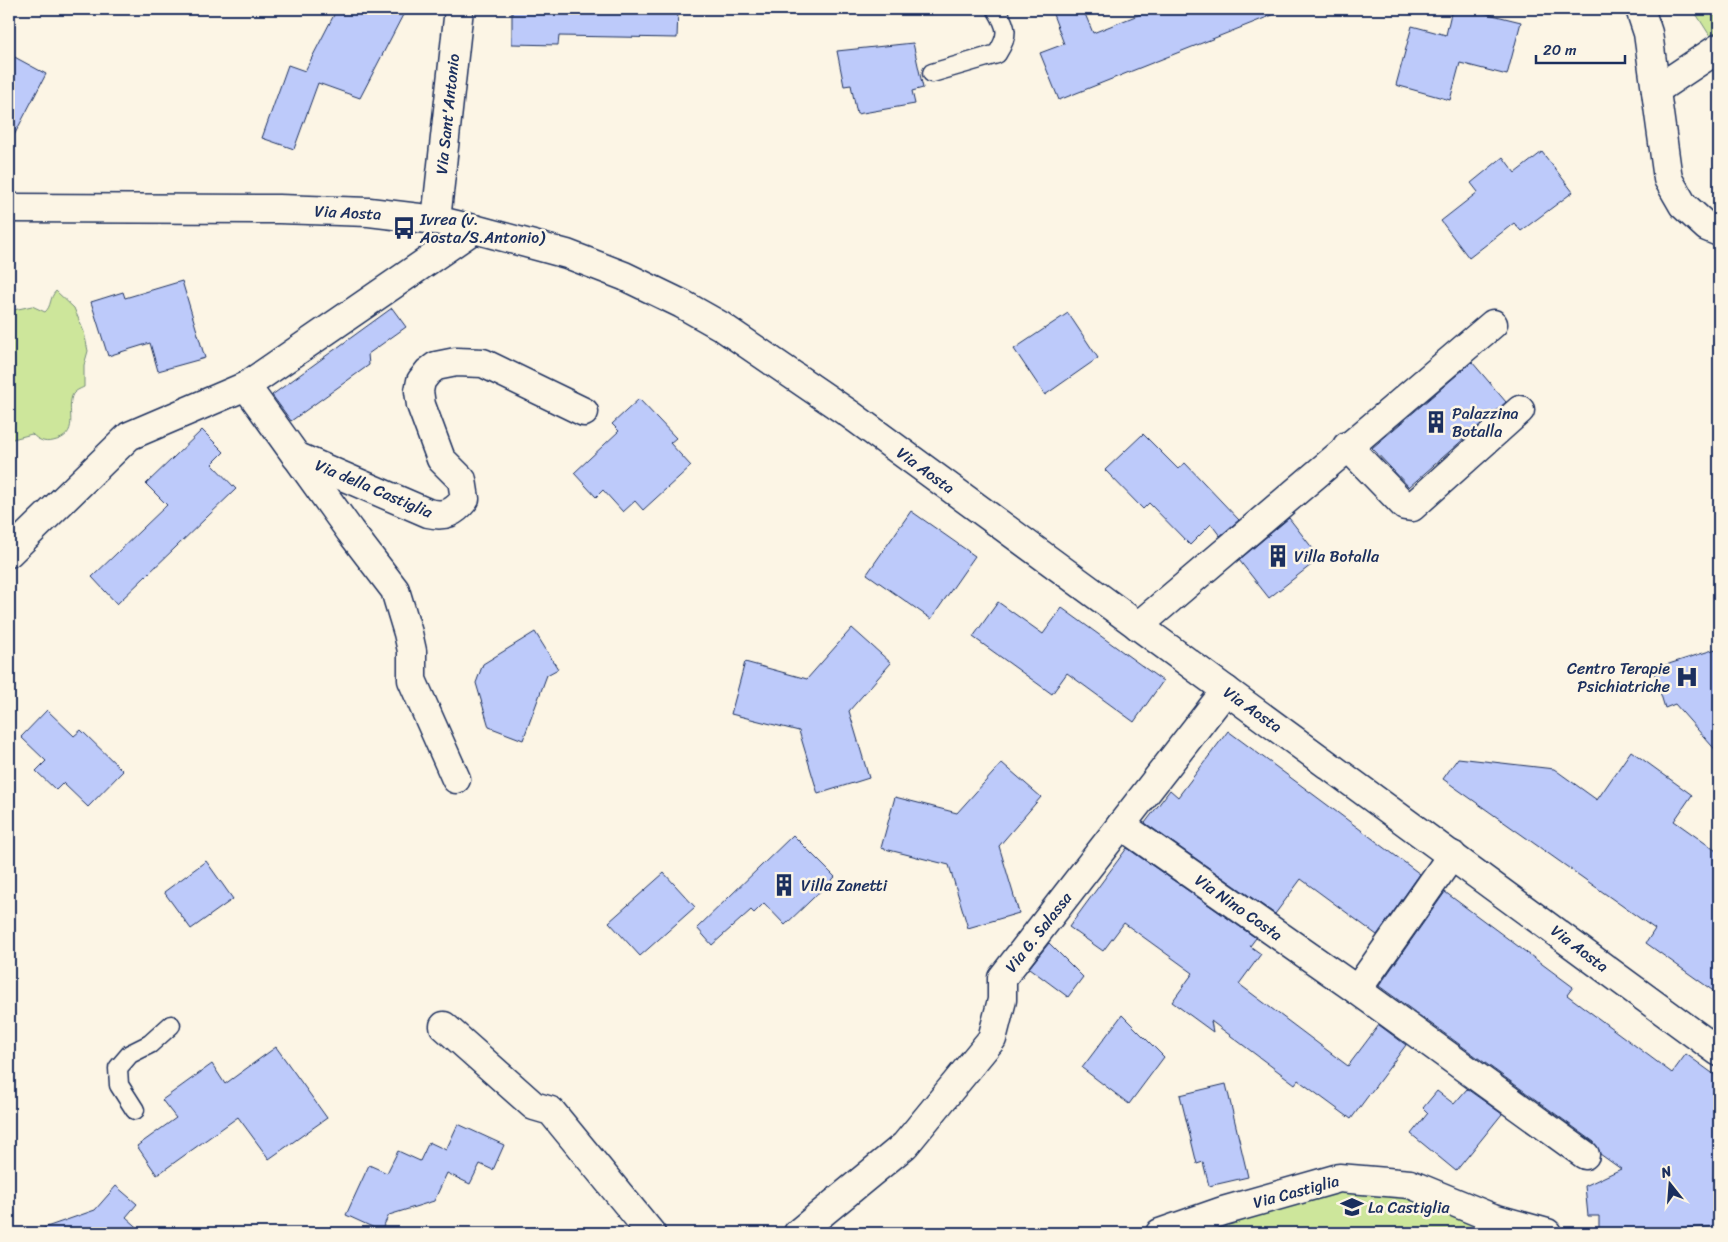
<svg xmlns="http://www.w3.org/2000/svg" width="1728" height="1242" font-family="Sriracha,sans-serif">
  <rect width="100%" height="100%" fill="#fcf5e5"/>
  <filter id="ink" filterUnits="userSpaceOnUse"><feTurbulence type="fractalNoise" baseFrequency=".02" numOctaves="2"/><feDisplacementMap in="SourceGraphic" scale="10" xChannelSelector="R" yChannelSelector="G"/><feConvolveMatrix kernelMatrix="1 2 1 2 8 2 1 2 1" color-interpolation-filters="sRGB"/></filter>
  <g filter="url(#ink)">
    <g fill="#cde69b" stroke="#748a7c">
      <polygon points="1693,9 1719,9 1719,50"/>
      <path d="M56,291L74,308L84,332L88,351L84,365V387C80,389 74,391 72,396C66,413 81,435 53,441C44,443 38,440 32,434L9,440V311L32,306L45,312C52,306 49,298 56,291Z"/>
      <polygon points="1339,1191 1407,1195 1459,1219 1502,1233 1182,1233"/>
    </g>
    <g fill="#bdcafa" stroke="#1b2f5e">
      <polygon points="337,9 406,9 360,98 318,83 294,149 262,138 288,65 305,71"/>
      <polygon points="512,9 678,9 677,38 559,36 558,45 512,44"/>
      <polygon points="1051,9 1083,9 1093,33 1153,9 1285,10 1059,100 1040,53 1064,44"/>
      <polygon points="1452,9 1468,9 1521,22 1507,75 1460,63 1450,100 1396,85 1412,26 1446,35"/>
      <polygon points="913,43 923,88 912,91 915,104 857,114 851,85 844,86 837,51"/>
      <polygon points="9,54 46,74 9,145"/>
      <polygon points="1542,152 1573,192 1521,231 1514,223 1469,258 1441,221 1478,192 1471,183 1503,157 1515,173"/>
      <polygon points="182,281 205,358 158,371 150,343 108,356 91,302 123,292 125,298"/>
      <polygon points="392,308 406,327 368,354 369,365 291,421 272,395"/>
      <polygon points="1068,313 1098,358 1045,395 1014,349"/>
      <polygon points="1472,362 1506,402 1409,487 1372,448"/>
      <polygon points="639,399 676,438 670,443 691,466 643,510 635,501 623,512 603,490 596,497 574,473 619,431 612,424"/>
      <polygon points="202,430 224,452 212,464 236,489 117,604 92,577 167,505 146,484"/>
      <polygon points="1143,434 1178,469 1185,463 1239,520 1220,536 1211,524 1190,545 1149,503 1143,509 1105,470"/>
      <polygon points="911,511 975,556 931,619 867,574"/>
      <polygon points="1289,518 1320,558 1269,598 1239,560"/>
      <polygon points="998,602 1043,634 1062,608 1163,681 1134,722 1067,673 1052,694 973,637"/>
      <polygon points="852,628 891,663 849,711 869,778 818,794 799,731 731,714 745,662 807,679"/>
      <polygon points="535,632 558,669 547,675 523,740 489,727 476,683 483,664"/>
      <polygon points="1719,648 1719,754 1675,704 1665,708 1653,669"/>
      <polygon points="47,710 74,736 81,730 123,771 88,807 63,783 56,790 36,771 46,761 21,737"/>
      <polygon points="1228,731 1420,874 1377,935 1301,879 1275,914 1145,823 1170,790 1178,797"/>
      <polygon points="1631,751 1692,795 1674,821 1719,853 1719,995 1646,943 1655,929 1443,779 1458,758 1554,769 1597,800"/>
      <polygon points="1002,763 1041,797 999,846 1019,913 968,928 949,865 881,848 895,797 957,813"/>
      <polygon points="793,835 835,877 785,925 764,903 754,913 751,910 712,945 697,928"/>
      <polygon points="1127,848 1256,938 1250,946 1261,954 1239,984 1348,1066 1379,1025 1406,1045 1351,1119 1298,1080 1295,1084 1211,1021 1213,1032 1172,1002 1193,973 1124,923 1103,951 1069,927"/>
      <polygon points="206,861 233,899 191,929 164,892"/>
      <polygon points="664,873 695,907 640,956 609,922"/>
      <polygon points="1445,892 1573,987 1567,995 1672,1073 1686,1054 1719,1078 1719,1226 1649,1230 1649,1233 1599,1233 1599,1216 1588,1216 1585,1186 1621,1169 1600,1154 1594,1142 1379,986"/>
      <polygon points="1049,943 1083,977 1068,997 1029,968"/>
      <polygon points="1122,1015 1164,1057 1129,1104 1082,1068"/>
      <polygon points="276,1047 327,1118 269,1159 238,1117 157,1175 137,1146 176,1118 162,1100 212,1064 225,1084"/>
      <polygon points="1226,1084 1248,1177 1209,1186 1203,1162 1197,1164 1180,1095"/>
      <polygon points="1467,1089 1502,1114 1456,1171 1411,1134 1428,1113 1423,1108 1437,1091 1454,1104"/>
      <polygon points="458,1124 504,1145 493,1170 480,1164 470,1184 447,1173 434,1201 389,1215 381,1231 346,1215 369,1165 387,1173 398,1151 420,1161 429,1142 446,1150"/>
      <polygon points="116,1186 137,1204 126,1217 144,1233 38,1233 38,1230 95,1210"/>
    </g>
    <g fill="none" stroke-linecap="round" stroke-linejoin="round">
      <defs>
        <g id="lane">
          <path d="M932,73L997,54C1009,35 1008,28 996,9"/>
          <polyline points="135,1110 119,1085 118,1068 130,1054 150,1044 171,1025"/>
        </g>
        <g id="street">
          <polyline points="1640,9 1648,33 1668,179 1683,205 1707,227 1719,232"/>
          <polyline points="1656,90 1719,48"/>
          <polyline points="436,220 459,9"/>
          <polyline points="1347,446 1405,506 1412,507 1520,410"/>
          <path d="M296,456L428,513C445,517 454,513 465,499L462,480L441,459L421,405L419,391L421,381L428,372L436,366L456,362L483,363L584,412"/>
          <polyline points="9,553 129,436 246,386"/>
          <polyline points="1138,626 1493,324"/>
          <polyline points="456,779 412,680 412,651 408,633 395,590 350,531 246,386 474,229"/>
          <polyline points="1121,825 1357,990 1585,1155"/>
          <polyline points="1357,990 1452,855"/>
          <polyline points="444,1026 534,1106 551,1111 651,1233"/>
          <polyline points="798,1233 905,1145 992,1039 1002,1000 1002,978 1226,690"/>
          <polyline points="1160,1233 1223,1211 1339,1178 1410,1184 1493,1218 1547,1233"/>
        </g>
        <polyline id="primary" points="9,208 279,209 369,212 436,220 474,229 567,254 624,276 682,304 721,326 851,415 1719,1052"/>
      </defs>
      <use href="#lane" stroke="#1b2f5e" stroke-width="21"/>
      <use href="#street" stroke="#1b2f5e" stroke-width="31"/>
      <use href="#primary" stroke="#1b2f5e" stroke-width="31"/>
      <use href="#lane" stroke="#fcf5e5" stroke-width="18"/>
      <use href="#street" stroke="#fcf5e5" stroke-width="28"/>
      <use href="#primary" stroke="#fcf5e5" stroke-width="28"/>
    </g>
  </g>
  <defs>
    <symbol id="bus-bare" viewBox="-9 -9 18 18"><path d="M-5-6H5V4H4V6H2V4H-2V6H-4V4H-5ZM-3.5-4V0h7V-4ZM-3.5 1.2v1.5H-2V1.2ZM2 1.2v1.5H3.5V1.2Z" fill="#1b2f5e" stroke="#fcf5e5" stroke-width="2.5" paint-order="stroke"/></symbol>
    <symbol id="building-bare" viewBox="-9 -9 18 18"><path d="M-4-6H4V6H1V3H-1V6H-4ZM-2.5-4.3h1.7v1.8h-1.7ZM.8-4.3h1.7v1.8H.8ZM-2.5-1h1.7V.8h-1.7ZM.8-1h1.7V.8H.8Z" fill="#1b2f5e" stroke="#fcf5e5" stroke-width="2.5" paint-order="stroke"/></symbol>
    <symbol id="hospital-bare" viewBox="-9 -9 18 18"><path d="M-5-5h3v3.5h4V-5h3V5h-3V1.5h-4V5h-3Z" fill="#1b2f5e" stroke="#fcf5e5" stroke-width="2.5" paint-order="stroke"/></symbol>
    <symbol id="school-bare" viewBox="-9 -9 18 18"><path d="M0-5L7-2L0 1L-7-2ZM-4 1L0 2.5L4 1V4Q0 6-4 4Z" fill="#1b2f5e" stroke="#fcf5e5" stroke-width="2.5" paint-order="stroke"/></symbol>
  </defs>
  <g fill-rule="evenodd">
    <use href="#bus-bare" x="388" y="212" width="32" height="32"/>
    <use href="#building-bare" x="1420" y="406" width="32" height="32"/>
    <use href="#building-bare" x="1262" y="540" width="32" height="32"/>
    <use href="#hospital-bare" x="1671" y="661" width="32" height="32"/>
    <use href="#building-bare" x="768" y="869" width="32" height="32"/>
    <use href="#school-bare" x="1336" y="1191" width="32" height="32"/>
  </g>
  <g text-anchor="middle" stroke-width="5" stroke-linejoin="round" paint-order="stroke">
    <g font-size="16" fill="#1b2f5e" stroke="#fcf5e5">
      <text transform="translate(447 114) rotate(-84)" y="6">Via Sant'Antonio</text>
      <text transform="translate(348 212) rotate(3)" y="6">Via Aosta</text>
      <text transform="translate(926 470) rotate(36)" y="6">Via Aosta</text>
      <text transform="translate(374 488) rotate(23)" y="6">Via della Castiglia</text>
      <text transform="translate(1253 709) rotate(35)" y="6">Via Aosta</text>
      <text transform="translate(1239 907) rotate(35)" y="6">Via Nino Costa</text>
      <text transform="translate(1038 932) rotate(-52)" y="6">Via G. Salassa</text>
      <text transform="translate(1580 948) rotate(37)" y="6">Via Aosta</text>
      <text transform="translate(1296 1191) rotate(-15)" y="6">Via Castiglia</text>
    </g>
    <g font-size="16" fill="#1b2f5e" stroke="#fcf5e5" text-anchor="start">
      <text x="420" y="225">Ivrea (v.<tspan x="420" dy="18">Aosta/S.Antonio)</tspan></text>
      <text x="1452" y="419">Palazzina<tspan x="1452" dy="18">Botalla</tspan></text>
      <text x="1294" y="562">Villa Botalla</text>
      <text x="1670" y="674" text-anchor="end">Centro Terapie<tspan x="1670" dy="18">Psichiatriche</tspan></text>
      <text x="801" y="891">Villa Zanetti</text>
      <text x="1368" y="1213">La Castiglia</text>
    </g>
  </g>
  <rect width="1728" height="1242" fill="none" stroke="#fcf5e5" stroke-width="30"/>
  <rect x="15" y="15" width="1698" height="1212" fill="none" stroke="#1b2f5e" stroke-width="2" filter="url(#ink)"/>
  <g transform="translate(1670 1184) rotate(343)" stroke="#fcf5e5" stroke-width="4" paint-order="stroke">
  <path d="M0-4L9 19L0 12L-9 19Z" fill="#1b2f5e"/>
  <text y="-8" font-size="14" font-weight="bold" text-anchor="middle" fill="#1b2f5e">N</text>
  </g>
  <path d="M1536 55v8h89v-8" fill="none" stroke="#1b2f5e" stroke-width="2.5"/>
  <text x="1543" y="55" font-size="15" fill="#1b2f5e" stroke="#fcf5e5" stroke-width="4" paint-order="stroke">20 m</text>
</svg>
